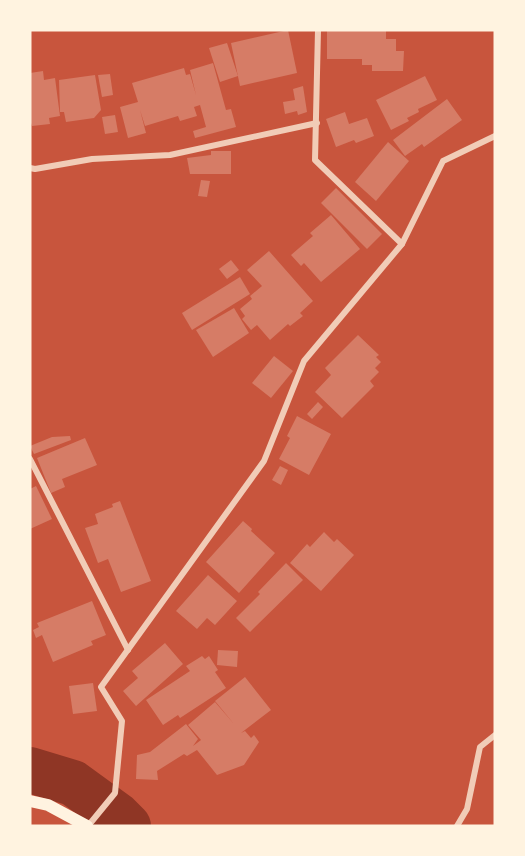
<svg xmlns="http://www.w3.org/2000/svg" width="525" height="856" font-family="Overpass,sans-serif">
  <rect width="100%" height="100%" fill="#c8553d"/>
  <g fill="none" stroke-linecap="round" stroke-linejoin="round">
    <polyline stroke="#8f3625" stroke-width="46" points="30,770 73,783 117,815 128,826"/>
  </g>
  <g fill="#d67c66">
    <polygon points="288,30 297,73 240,86 231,43"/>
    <polygon points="327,30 386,30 386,39 396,39 396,51 404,51 403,71 372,71 372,65 362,65 362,59 327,59"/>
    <polygon points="227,43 238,76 220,82 209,48"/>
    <polygon points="213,63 226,110 231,109 236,127 195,138 193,131 206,127 200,105 194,107 197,116 180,121 178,116 145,126 140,110 146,133 128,138 120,107 138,102 132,83 184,68 186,75 190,74 196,95 190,70"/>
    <polygon points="43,71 44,80 55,78 60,116 49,118 50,124 32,126 30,120 30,73"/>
    <polygon points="110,74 113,95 102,97 98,75"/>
    <polygon points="95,75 101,110 94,118 66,122 64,112 60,112 59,80"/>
    <polygon points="425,76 437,100 418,109 419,112 407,118 409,121 391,130 376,100"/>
    <polygon points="303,86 307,112 298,115 297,111 285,114 283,102 295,100 293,89"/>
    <polygon points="447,99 462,120 424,147 422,144 405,156 393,140"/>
    <polygon points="345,112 349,124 367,118 374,136 356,143 354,140 336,147 326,119"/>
    <polygon points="115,115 118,132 105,134 102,117"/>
    <polygon points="388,142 409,161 376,201 355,182"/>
    <polygon points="211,151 231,151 231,174 190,174 187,158 211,155"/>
    <polygon points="201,180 210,181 207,197 198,196"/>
    <polygon points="336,188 382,234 367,249 321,203"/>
    <polygon points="331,215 360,249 321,282 304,263 301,266 291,255 313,236 310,233"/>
    <polygon points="269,251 313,301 300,313 303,316 290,326 288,324 270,340 257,325 251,330 242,319 245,316 240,309 252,299 250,296 262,286 247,270"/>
    <polygon points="231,260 239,270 227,279 219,269"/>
    <polygon points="240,277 250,294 192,330 182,313"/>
    <polygon points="234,308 249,333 213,357 196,330"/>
    <polygon points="358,335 379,355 376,357 381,362 375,368 379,372 370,381 374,386 342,418 315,392 331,375 325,368"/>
    <polygon points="274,356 293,371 271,398 252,383"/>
    <polygon points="318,402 323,407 312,419 307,414"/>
    <polygon points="297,416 331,434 309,475 279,459 290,438 287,436"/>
    <polygon points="70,436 71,440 34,454 30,446 52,437"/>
    <polygon points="85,438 97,465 62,479 65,487 51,493 37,458"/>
    <polygon points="280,466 288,470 281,485 272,480"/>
    <polygon points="36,486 52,519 30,529 30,489"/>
    <polygon points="120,501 151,581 121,592 108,559 98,563 85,528 98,524 95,514 113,507 112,504"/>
    <polygon points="243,521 252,529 251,531 275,553 239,593 206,562"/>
    <polygon points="324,532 334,542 337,539 354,555 321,591 290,563 307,544 310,547"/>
    <polygon points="286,563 303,580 250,632 236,618 260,594 258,592"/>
    <polygon points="208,575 237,601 215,625 207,618 197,629 176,611"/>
    <polygon points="92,601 106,635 91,641 93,645 53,662 42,635 36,638 33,630 39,627 37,623"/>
    <polygon points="165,643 183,664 136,706 123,691 138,678 132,671"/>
    <polygon points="218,650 238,651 237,667 217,665"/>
    <polygon points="202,656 205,659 209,656 218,670 215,672 226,688 180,718 178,715 163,725 146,700 190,671 186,666"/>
    <polygon points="245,677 271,710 241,733 245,731 251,738 254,735 259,742 244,765 217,775 197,750 187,756 184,754 157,771 158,780 136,779 137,755 150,752 186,724 198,739 193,746 201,740 188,725 215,702 234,724 215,701"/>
    <polygon points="93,683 97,711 73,714 69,686"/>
  </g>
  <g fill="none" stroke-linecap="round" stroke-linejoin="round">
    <g stroke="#f1ccb7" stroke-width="6">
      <polyline points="318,30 315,160 402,244"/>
      <polyline points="30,168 35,169 92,159 170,155 317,123"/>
      <polyline points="30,459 128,650"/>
      <polyline points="88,826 115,793 122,721 101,687 264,461 304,361 402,244 443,161 495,136"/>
      <polyline points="457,826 467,809 480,747 495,735"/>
    </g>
    <polyline stroke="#fff3e0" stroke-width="12" points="30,801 48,805 87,826"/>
  </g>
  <rect width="525" height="856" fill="none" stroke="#fff3e0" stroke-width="63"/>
</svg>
